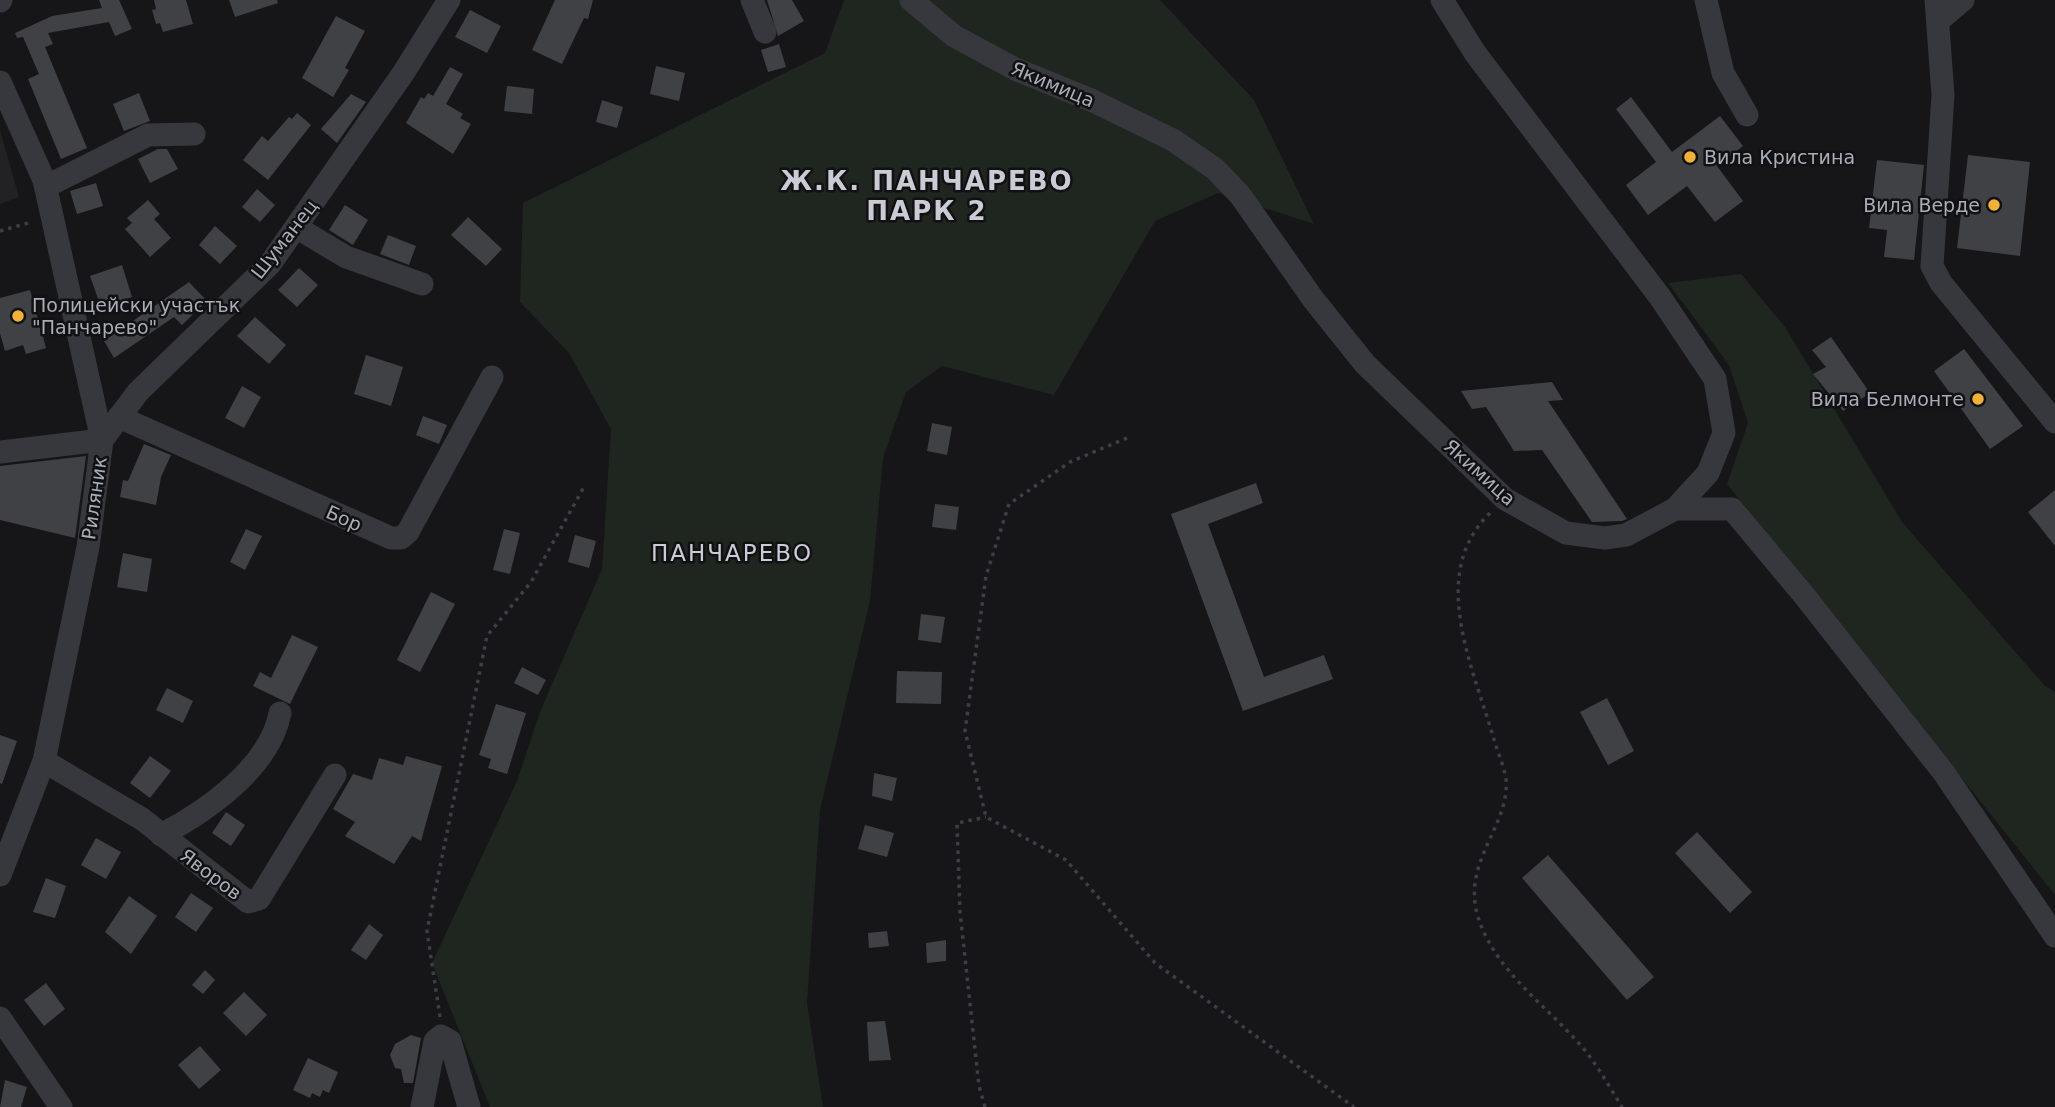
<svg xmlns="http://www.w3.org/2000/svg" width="2055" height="1107" font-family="'DejaVu Sans',sans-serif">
  <rect width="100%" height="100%" fill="#161618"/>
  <polygon fill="#222225" points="0,130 19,197 0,204"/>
  <g fill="#1e261f">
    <polygon points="844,0 1160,0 1254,100 1314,224 1218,193 1155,221 1054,395 942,366 906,392 883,458 870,601 820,810 807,1003 823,1107 490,1107 432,963 517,781 540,712 602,569 611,429 569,353 520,302 523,203 825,53"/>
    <polygon points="1741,274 1785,327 1902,522 2045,686 2055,692 2055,895 1727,484 1748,423 1729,365 1668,283"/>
  </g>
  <g fill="#404145">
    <polygon points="99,0 119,0 132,29 115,36 109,22 48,33 53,44 45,47 87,148 61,159 28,79 39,74 23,37 17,38 15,33 52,16 102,8"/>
    <polygon points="154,0 186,0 193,24 163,32 160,23 156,24 152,10 156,9"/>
    <polygon points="229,0 277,0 278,3 235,17"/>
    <polygon points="555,0 593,0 588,19 584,18 562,64 532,50"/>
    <polygon points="767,0 792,0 804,21 778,36"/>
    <polygon points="470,10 501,26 487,53 455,37"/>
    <polygon points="336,16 365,31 345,68 349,70 333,97 302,78"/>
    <polygon points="779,44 786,67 768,72 761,50"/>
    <polygon points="656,66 685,73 679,101 650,94"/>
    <polygon points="450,67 463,74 446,104 463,114 460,118 471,124 453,154 406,123 421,97 424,99 428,93 433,96"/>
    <polygon points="507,86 534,89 532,114 504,111"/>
    <polygon points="139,93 150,121 124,131 113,104"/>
    <polygon points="351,94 366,102 337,143 321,129"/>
    <polygon points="1631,97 1672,152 1720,116 1743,146 1717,166 1743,201 1715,222 1687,186 1648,215 1626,185 1656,162 1616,109"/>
    <polygon points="602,100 623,107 617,128 596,122"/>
    <polygon points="297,113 311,125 268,180 243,160 262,136 268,141 289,117 292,119"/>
    <polygon points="158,149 167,149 178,169 150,183 138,159"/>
    <polygon points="1968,155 2030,162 2020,256 1957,248"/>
    <polygon points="1877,160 1924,165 1914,260 1884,257 1887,230 1869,228"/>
    <polygon points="96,183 103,206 77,214 70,191"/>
    <polygon points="257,189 275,205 260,222 242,207"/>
    <polygon points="148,200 160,214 154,219 171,238 150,257 125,229 132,223 127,218"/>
    <polygon points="345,205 368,220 353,245 329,230"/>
    <polygon points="468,217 502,249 486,266 451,235"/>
    <polygon points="215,226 237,246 220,264 199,245"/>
    <polygon points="388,235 416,246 409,265 380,254"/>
    <polygon points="122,265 132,297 101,307 90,276"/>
    <polygon points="299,268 318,285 297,307 278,290"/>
    <polygon points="189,282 207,301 182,325 174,317 114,358 104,341"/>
    <polygon points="30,290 46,348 26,354 23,345 5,351 0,333 0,298"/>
    <polygon points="255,317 286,345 269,364 237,336"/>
    <polygon points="1831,337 1870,393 1843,411 1813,374 1826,367 1812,350"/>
    <polygon points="1964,349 2023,426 1990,449 1934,371"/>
    <polygon points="366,355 403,367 391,406 354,394"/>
    <polygon points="1552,382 1563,400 1548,401 1627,519 1622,521 1592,522 1542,450 1514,451 1486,407 1472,409 1461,391"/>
    <polygon points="242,386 261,397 244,428 225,418"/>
    <polygon points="423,416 447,425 439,444 416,435"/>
    <polygon points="932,423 952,427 947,455 927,451"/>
    <polygon points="144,444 171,455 161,477 156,505 120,497 123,480 128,481"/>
    <polygon points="86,456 75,538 0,520 0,466"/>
    <polygon points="1256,483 1263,503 1208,524 1264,677 1324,655 1333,679 1243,711 1171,514"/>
    <polygon points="2055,490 2055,546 2028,512"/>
    <polygon points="935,504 959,507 956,530 932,527"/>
    <polygon points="246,529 262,536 245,570 230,562"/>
    <polygon points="504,529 520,533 510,574 493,570"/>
    <polygon points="575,535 596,541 589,568 568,562"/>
    <polygon points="123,553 152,559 147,592 117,587"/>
    <polygon points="431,592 455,604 420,672 397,660"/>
    <polygon points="921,614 945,617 941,643 918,640"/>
    <polygon points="292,635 318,647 290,704 253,686 260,672 271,678"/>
    <polygon points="522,667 546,680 538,695 514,683"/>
    <polygon points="897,671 942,672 941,704 896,703"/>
    <polygon points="167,688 193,701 183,723 156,710"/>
    <polygon points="1607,698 1634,751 1608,765 1580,712"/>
    <polygon points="496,704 526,713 507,774 488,768 491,759 479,755"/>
    <polygon points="0,735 17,741 2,784 0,783"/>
    <polygon points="150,756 171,771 150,798 130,783"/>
    <polygon points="406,756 442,766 421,841 412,836 394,864 345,836 355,822 333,809 353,774 372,780 379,758 403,765"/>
    <polygon points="874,773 897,778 892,801 872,796"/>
    <polygon points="226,812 245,825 231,846 212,833"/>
    <polygon points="865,825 894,833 887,857 858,849"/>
    <polygon points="1697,832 1752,892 1730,913 1675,853"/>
    <polygon points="96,838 121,852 106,879 81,865"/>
    <polygon points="1548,855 1654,977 1627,1000 1522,878"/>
    <polygon points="46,878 66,886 55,918 33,912"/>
    <polygon points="191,893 213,908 196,932 175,917"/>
    <polygon points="129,896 157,916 131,954 105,932"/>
    <polygon points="369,924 383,935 366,960 351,950"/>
    <polygon points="887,931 889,946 869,948 868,933"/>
    <polygon points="946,940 946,961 927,963 926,943"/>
    <polygon points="205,970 215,980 203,994 192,985"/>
    <polygon points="46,983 65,1009 44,1026 24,1000"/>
    <polygon points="244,992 267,1015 246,1036 223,1013"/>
    <polygon points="885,1021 891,1060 869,1061 867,1022"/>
    <polygon points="411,1035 421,1038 413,1083 404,1083 401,1069 395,1068 390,1055 395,1044"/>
    <polygon points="200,1046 221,1070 199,1089 178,1065"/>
    <polygon points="308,1058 338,1072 329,1093 323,1090 320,1097 312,1093 310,1098 293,1090"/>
    <polygon points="5,1080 27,1087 21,1107 0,1107"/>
  </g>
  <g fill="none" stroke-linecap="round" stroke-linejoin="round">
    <g stroke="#3d3f44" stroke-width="3.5" stroke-dasharray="3.5 5" stroke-linecap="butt">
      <polyline points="0,231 32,222"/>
      <polyline points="1127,438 1070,462 1009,504 986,576 965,731 986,817 1066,860 1155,963 1354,1107"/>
      <path d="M1490,513C1426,575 1475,671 1495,743C1499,755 1504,767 1506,779C1510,827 1461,861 1478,917C1496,974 1552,1009 1587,1053C1600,1070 1611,1089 1622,1107"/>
      <polyline points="440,1017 427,931 487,636 531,582 585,485"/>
      <polyline points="985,1107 979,1086 960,912 957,823 986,817"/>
    </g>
    <g stroke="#37383d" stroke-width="23">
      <polyline points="752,0 765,32"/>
      <polyline points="911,0 954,36 1015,69 1091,100 1173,140 1215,169 1240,195 1313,299 1365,364 1505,499 1566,533 1605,538 1626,535 1675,509 1708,473 1724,433 1715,379 1660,297 1475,53 1442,0"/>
      <polyline points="1706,0 1723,73 1747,115"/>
      <polyline points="1936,0 1943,95 1932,266 1941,283 2055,422"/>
      <polyline points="0,1 1,0"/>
      <polyline points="1938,21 1963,0"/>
      <polyline points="0,82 44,180 102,440 88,547 44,761 0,875"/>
      <polyline points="44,180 55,182 148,135 194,134"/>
      <polyline points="296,227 346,257 422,284"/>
      <polyline points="119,417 391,538 401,538 408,532 492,377"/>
      <polyline points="0,452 102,440 138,392 270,264 404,72 449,0"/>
      <polyline points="1675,509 1732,509 1803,594 1944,773 2055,936"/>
      <polyline points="44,761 142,819 248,902 259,899 335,775"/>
      <path d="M161,835C207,811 270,767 280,713"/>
      <polyline points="0,1018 61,1107"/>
      <polyline points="422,1107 435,1041 441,1036 450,1041 469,1107"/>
    </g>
  </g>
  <g fill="#f2b134" stroke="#111113" stroke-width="2.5">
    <circle cx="1690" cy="157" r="7"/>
    <circle cx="1994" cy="205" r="7"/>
    <circle cx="18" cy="316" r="7"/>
    <circle cx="1978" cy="399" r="7"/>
  </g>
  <g text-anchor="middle" stroke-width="5" stroke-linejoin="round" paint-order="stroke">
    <g font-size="19" fill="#a8adb8" stroke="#111113">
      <text transform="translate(1053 84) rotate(23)" y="7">Якимица</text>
      <text transform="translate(284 239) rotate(-52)" y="7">Шуманец</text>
      <text transform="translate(1480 472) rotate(42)" y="7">Якимица</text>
      <text transform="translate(94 498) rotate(-82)" y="7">Риляник</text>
      <text transform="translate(344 518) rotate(24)" y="7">Бор</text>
      <text transform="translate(211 874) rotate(37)" y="7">Яворов</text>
    </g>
    <g font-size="19" fill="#a8adb8" stroke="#111113" text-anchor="start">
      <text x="1704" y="164">Вила Кристина</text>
      <text x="1980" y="212" text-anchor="end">Вила Верде</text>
      <text x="32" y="312">Полицейски участък<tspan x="32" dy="22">"Панчарево"</tspan></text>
      <text x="1964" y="406" text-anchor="end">Вила Белмонте</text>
    </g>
    <g font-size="23" letter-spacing="2" fill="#c9ccd4" stroke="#111113">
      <text x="732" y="561">ПАНЧАРЕВО</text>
    </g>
    <g font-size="26" font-weight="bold" letter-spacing="2" fill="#c9ccd4" stroke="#111113">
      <text x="927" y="190">Ж.К. ПАНЧАРЕВО<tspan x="927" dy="30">ПАРК 2</tspan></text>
    </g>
  </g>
</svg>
